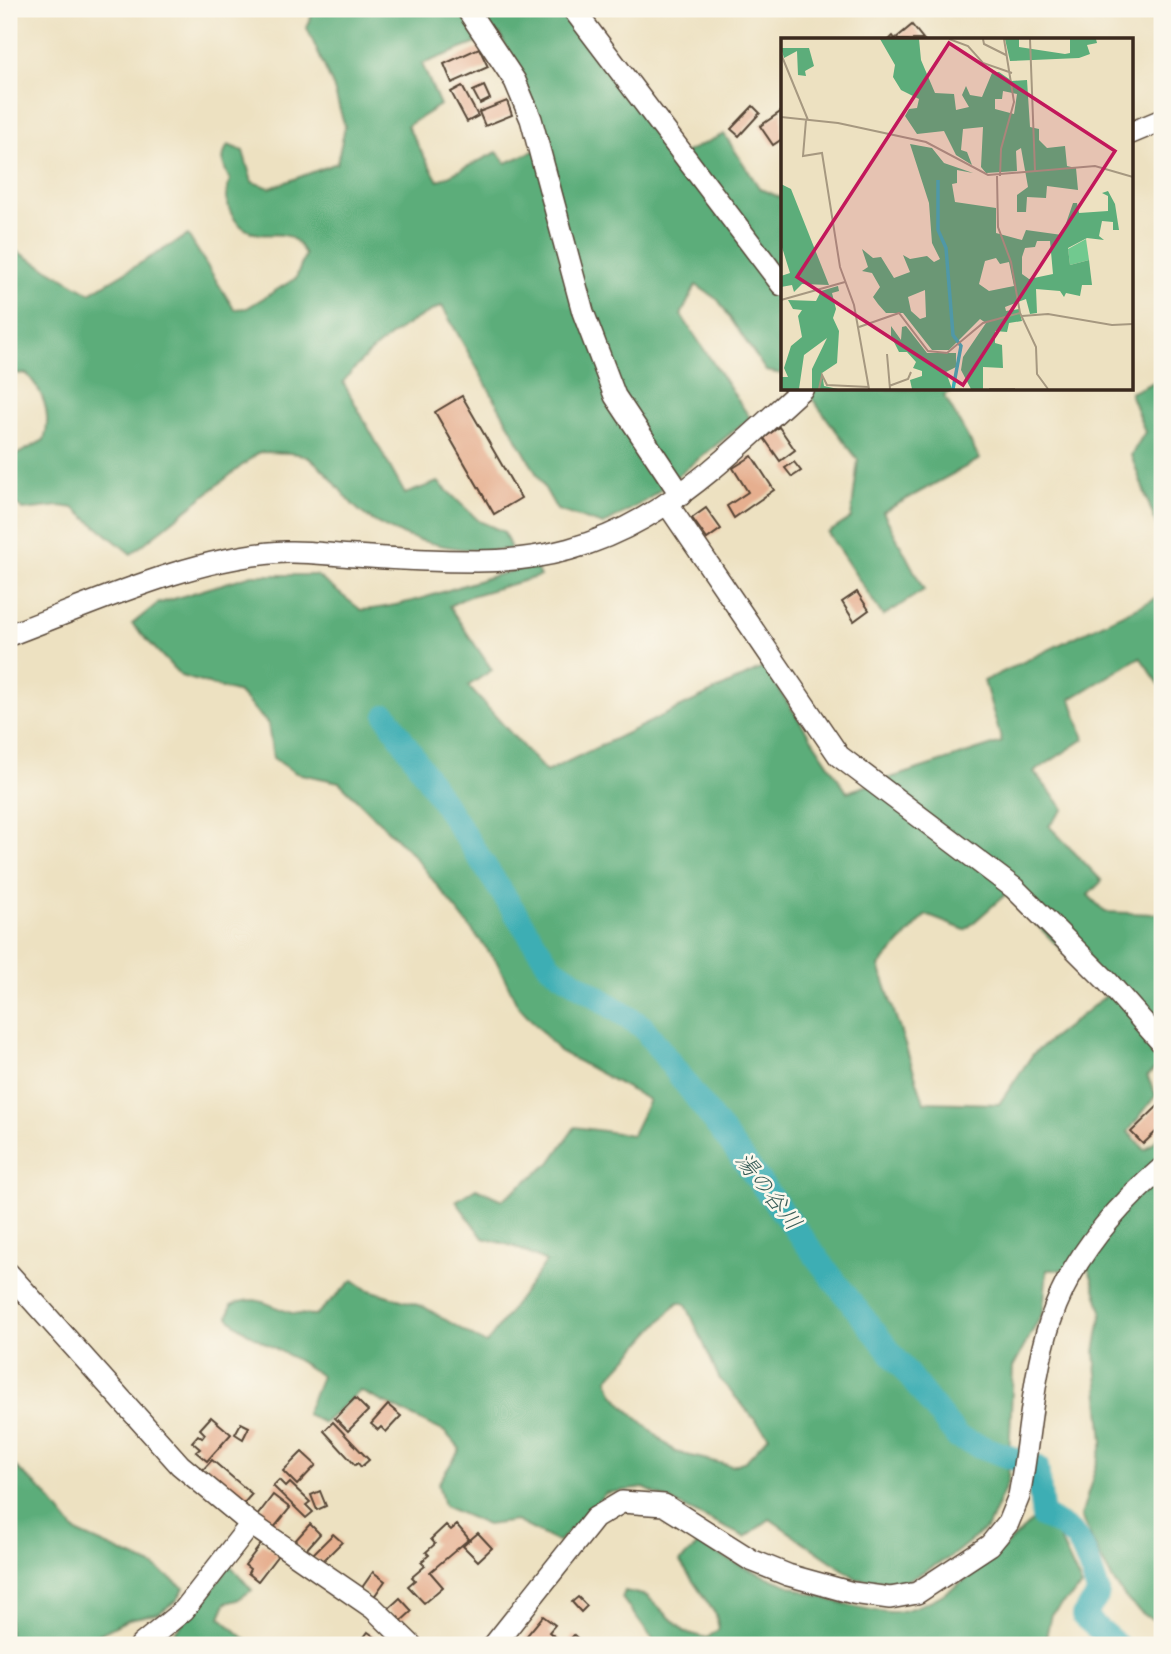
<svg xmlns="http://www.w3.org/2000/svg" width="1171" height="1654" font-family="'Comic Neue','Klee One',sans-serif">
  <rect width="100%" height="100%" fill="#fbf7ec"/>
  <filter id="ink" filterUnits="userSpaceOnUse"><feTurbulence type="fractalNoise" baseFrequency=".0143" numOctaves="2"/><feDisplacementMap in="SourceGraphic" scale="14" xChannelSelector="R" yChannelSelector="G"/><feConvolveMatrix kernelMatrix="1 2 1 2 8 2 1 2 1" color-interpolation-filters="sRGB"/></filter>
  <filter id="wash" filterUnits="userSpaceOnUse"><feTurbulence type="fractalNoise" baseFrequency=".00686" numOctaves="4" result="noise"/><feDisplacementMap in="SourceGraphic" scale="28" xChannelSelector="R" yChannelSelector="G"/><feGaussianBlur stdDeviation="1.57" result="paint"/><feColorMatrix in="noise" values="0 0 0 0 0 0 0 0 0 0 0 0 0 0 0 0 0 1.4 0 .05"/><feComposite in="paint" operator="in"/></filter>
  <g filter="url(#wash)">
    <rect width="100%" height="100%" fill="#ede1c1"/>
    <g fill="#5cad7a" stroke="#4c6c4c" stroke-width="2" fill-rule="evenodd">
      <path d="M314,9H567L674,158L724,134L760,189L782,198V374L766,371L718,300L696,285L681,315L750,418L647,500L603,525L557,510L442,306C405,322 368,350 343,382L405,494L438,482L479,521L504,532L511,549C465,555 390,540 355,507C340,492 326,467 307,457C295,451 272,453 259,452L131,554L74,508L60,506L23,510L16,504L12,457L44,440C52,415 44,393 27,374L9,373V247L90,293L188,235L234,309L247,308L296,278L305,255C302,248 298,242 291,238C282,232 270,236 259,234C233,229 221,203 230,180C223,167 220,158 228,145L243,151L252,182L270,188L337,163L345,127L333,86L307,28ZM500,34L552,143L506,163L497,152L438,181L407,126L440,105L422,64Z"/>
      <polygon points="1154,382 1162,391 1162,540 1131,455 1145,432 1130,393"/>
      <polygon points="805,389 954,389 944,395 980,459 883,512 924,590 883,616 828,533 851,518 858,460"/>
      <path d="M535,566L540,576L467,597L449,606L492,670L468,686L546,772L764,667L847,792L1002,742L984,681L1162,595V688L1140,657L1071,699L1084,739L1034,772L1064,809L1049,826L1102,881L1088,895L1105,912L1155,914L1162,909V1063L1147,1076L1156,1095L1128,1132L1145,1150L1162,1135V1279L1159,1280L1162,1286V1623C1118,1610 1100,1554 1081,1517L1103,1442L1095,1352L1102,1311L1089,1269L1047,1270L1043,1312L1013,1367L1008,1481L988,1527L949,1558L904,1582L857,1579L770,1519L745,1537L644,1488L606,1493L558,1542L516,1521L487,1525L444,1506L438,1484L460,1449L445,1432L360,1391L324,1423L306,1414L321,1376C292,1353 255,1343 228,1317L231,1305C259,1293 267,1306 292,1313C300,1315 309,1315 316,1315L353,1280L366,1289L424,1307L486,1344L546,1262L513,1246L483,1238L456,1201L476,1188L502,1200L550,1163L575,1127L632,1135L649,1100L559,1051L517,1004L497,962L414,856L339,782L296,773L273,758L268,724L239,693L181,676L132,624L157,604L252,575H316L361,610C420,606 476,576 535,566ZM1006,894L1107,995L1033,1054L999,1104L924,1102L879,966L926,915L965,930ZM678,1302L686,1304L719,1378L769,1436L746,1461L732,1466L675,1452L625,1407L613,1393L608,1379Z"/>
      <polygon points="9,1461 44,1492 76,1532 155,1567 184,1588 177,1600 159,1613 129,1619 78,1645 9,1645"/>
      <path d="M1035,1518L1056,1531L1082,1587L1051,1614L1045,1642L1052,1645H657L622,1598L625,1591L647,1596L685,1632L707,1638L719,1629L716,1615L680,1562L698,1544C746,1570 836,1609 890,1612C904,1613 932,1601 945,1593C980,1573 1006,1545 1035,1518Z"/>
      <polygon points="230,1565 252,1590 237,1600 226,1603 220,1617 252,1645 162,1645 205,1600"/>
    </g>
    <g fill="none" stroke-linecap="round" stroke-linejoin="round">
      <path stroke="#3caeb4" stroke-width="24" d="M387,716L550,966L643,1027L836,1283L958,1438L1037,1467L1043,1517C1085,1533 1084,1553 1098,1591L1097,1597L1083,1616L1117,1645"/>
    </g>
    <g id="blocks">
      <g fill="#e6af8f">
        <polygon points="912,25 924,40 889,40 893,36 895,39"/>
        <polygon points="479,48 488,67 452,83 444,64"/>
        <polygon points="462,86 478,116 467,122 451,92"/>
        <polygon points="484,86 490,99 480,104 473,91"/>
        <polygon points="507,101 512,115 485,126 479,112"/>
        <polygon points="753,106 760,113 739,136 731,129"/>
        <polygon points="782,111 782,139 773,145 760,126"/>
        <polygon points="462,396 521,498 494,514 435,412"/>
        <polygon points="779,427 795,450 780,461 764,438"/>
        <polygon points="752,456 774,490 734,518 727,506 748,492 733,468"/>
        <polygon points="794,462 801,471 792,477 785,468"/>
        <polygon points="706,508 721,529 707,539 692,518"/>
        <polygon points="857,592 869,610 854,621 842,602"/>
        <polygon points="1162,1102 1162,1126 1143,1144 1131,1132"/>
        <polygon points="355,1398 368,1411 348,1431 335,1418"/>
        <polygon points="388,1405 401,1416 386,1432 381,1427 378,1430 371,1424"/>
        <polygon points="211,1417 231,1434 207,1461 196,1452 200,1449 192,1442 198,1435 202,1438 205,1434 200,1429"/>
        <polygon points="333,1422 369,1460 361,1467 358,1463 355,1465 324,1431"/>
        <polygon points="241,1423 249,1427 243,1439 235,1434"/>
        <polygon points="302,1452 316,1465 297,1485 283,1471"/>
        <polygon points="212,1460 252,1494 243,1504 229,1492 227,1496 200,1473"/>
        <polygon points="279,1480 286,1487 290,1483 310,1502 306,1505 313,1512 306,1518 273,1486"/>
        <polygon points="320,1491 326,1506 317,1510 311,1495"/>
        <polygon points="273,1495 290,1508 273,1529 257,1516"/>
        <polygon points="310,1524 320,1534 305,1551 294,1542"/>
        <polygon points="446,1525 451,1530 457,1525 469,1539 430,1572 443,1587 424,1603 408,1586 415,1580 412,1577 425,1566 421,1562 429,1555 426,1552 435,1544 431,1539"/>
        <polygon points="478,1533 492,1548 478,1561 463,1546"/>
        <polygon points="333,1534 342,1542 321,1563 312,1555"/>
        <polygon points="262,1543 278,1555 258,1581 248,1573 250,1569 245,1565"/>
        <polygon points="373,1572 385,1581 373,1598 361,1589"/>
        <polygon points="578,1597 587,1606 581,1612 572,1602"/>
        <polygon points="400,1598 412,1611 400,1622 388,1609"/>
        <polygon points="543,1616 555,1625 549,1632 558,1639 554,1645 519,1645"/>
        <polygon points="368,1632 386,1645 358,1645"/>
        <polygon points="574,1635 585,1645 565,1645"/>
      </g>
    </g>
  </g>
  <g filter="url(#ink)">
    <use href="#blocks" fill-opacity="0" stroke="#564536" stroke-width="2"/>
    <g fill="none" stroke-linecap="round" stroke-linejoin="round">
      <defs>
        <g id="minor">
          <polyline points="467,9 515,81 531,119 583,312 615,396 681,495"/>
          <polyline points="573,9 782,285"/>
          <polyline points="1131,133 1162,120"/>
          <polyline points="668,505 839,756 1014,888 1108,982 1162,1043"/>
          <path d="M9,635C92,604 197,555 286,552C309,551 333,555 355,556C395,559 436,561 477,561C627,561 699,482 803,388"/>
          <polyline points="9,1274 180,1465 251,1524 373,1608 411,1645"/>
          <polyline points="141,1645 184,1610 251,1524"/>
          <path d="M494,1645L595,1518L622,1502L664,1505L751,1560L788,1575L853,1593L890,1598L917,1593L990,1545L1008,1523L1019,1496C1030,1439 1032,1378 1050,1322C1070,1260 1114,1209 1162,1168"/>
        </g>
      </defs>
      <use href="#minor" stroke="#564536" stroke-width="24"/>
      <use href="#minor" stroke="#fff" stroke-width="21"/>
    </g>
  </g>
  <g text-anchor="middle" stroke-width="5" stroke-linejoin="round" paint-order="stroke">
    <g font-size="23" font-style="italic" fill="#3b5f5a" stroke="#fbf7ec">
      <text transform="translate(769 1191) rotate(52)" y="8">湯の谷川</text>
    </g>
  </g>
  <g transform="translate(781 38)">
    <rect width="352" height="352" fill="#ede1c1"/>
    <path d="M305,201L308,222L289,227L287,211Z" fill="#71c98f"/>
    <path d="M99,1H138L140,22L154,55L173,56L175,72L188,69L181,57L185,48L189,57L201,59L211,35L218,34L231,43L246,42L249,89L258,91V102L266,110L284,108L286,128L295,130L297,152L266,148L265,160L246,159L245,174H236V157L247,149L240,110L235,113L236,133L205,135L200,129L202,89L182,91L180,112L186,114L191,127L175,117L163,93L136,96L124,78L128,71L136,70L138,61L120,52L112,39L114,27ZM222,53L236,56L233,76L214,71V61H221ZM224,1H238V9L284,16L289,15V1H315L316,5L306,7L309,16L298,20L229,23ZM0,10H28L33,28L24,33L25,38L17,37L16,13L3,20ZM129,106L151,110L163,125L192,135L176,132V145L171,146L174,164L215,170V195L241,202L245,192L281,197L292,165H296L298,175L327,173V158L321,155L327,153L334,166L338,192H332V184L321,183L318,198L323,202L306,200L287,210L289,227L308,222L311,247H301L299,258L285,255L283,259L279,253L255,251L256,275L249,276L245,261L224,269L225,273L238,271L241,283L228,285L226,294L214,293V305L221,307L222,330L202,329V351H190L180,332L182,319L205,285L199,281L168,312H151L122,275H105L97,266L92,259L99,249L91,235L81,233L87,229L81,211L92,220L100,219L113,240L129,234L122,217L129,221L146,218L153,224L159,221L151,205L148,165ZM256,203H269L272,236L248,241L241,236V219L244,210L254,209ZM215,220L219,226L228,224L233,248L208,253L198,246L204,223ZM144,252L145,279L139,281L130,273L127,259ZM0,146L10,151L48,247L21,246L13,254L11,247L0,249V238L9,235L0,206ZM57,248L58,253L51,255L55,271L52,280L58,293L56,325L41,335L43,348L57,351H31V331L46,300L23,317L18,351H0V339H7L3,330L10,308L21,299L17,278L21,272L12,271L7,262L35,263L40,253ZM125,288L146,315H175V329L165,334L171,351H131L129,342L141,338V333L132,330L135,324L126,314H118L110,298V288L120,302L121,289Z" fill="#5cad7a" fill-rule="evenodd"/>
    <path fill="none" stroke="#3caeb4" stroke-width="3.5" d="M157,142V192L165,210L172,297L180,308L172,351"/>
    <path fill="none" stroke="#a69880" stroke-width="2" d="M168,1L187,8L202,25L231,35M202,1L203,6L225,17M249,1L254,133M0,16L27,82M0,79L57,85L145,104L207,137L314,128L352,139M25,82L22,118L41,115L59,229L73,267L88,351M216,138L217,189L230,224L239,275L255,309L256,336L267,351M219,138L220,111L233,64L223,1M0,262L64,244M241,278L267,276L331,287L352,286M78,289L118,275L147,313L166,315L202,285L239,275M106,316L109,351M108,348L127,341L130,334M38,351L41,337L46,347L88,349M208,351H234"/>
    <path fill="#c2185b" fill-opacity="0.15" stroke="#c2185b" stroke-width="3.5" d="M168,5L334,113L182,347L16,239Z"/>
    <rect width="352" height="352" fill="none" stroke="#3b2a1e" stroke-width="3.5"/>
  </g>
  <rect width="1171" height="1654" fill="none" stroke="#fbf7ec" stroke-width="35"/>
</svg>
